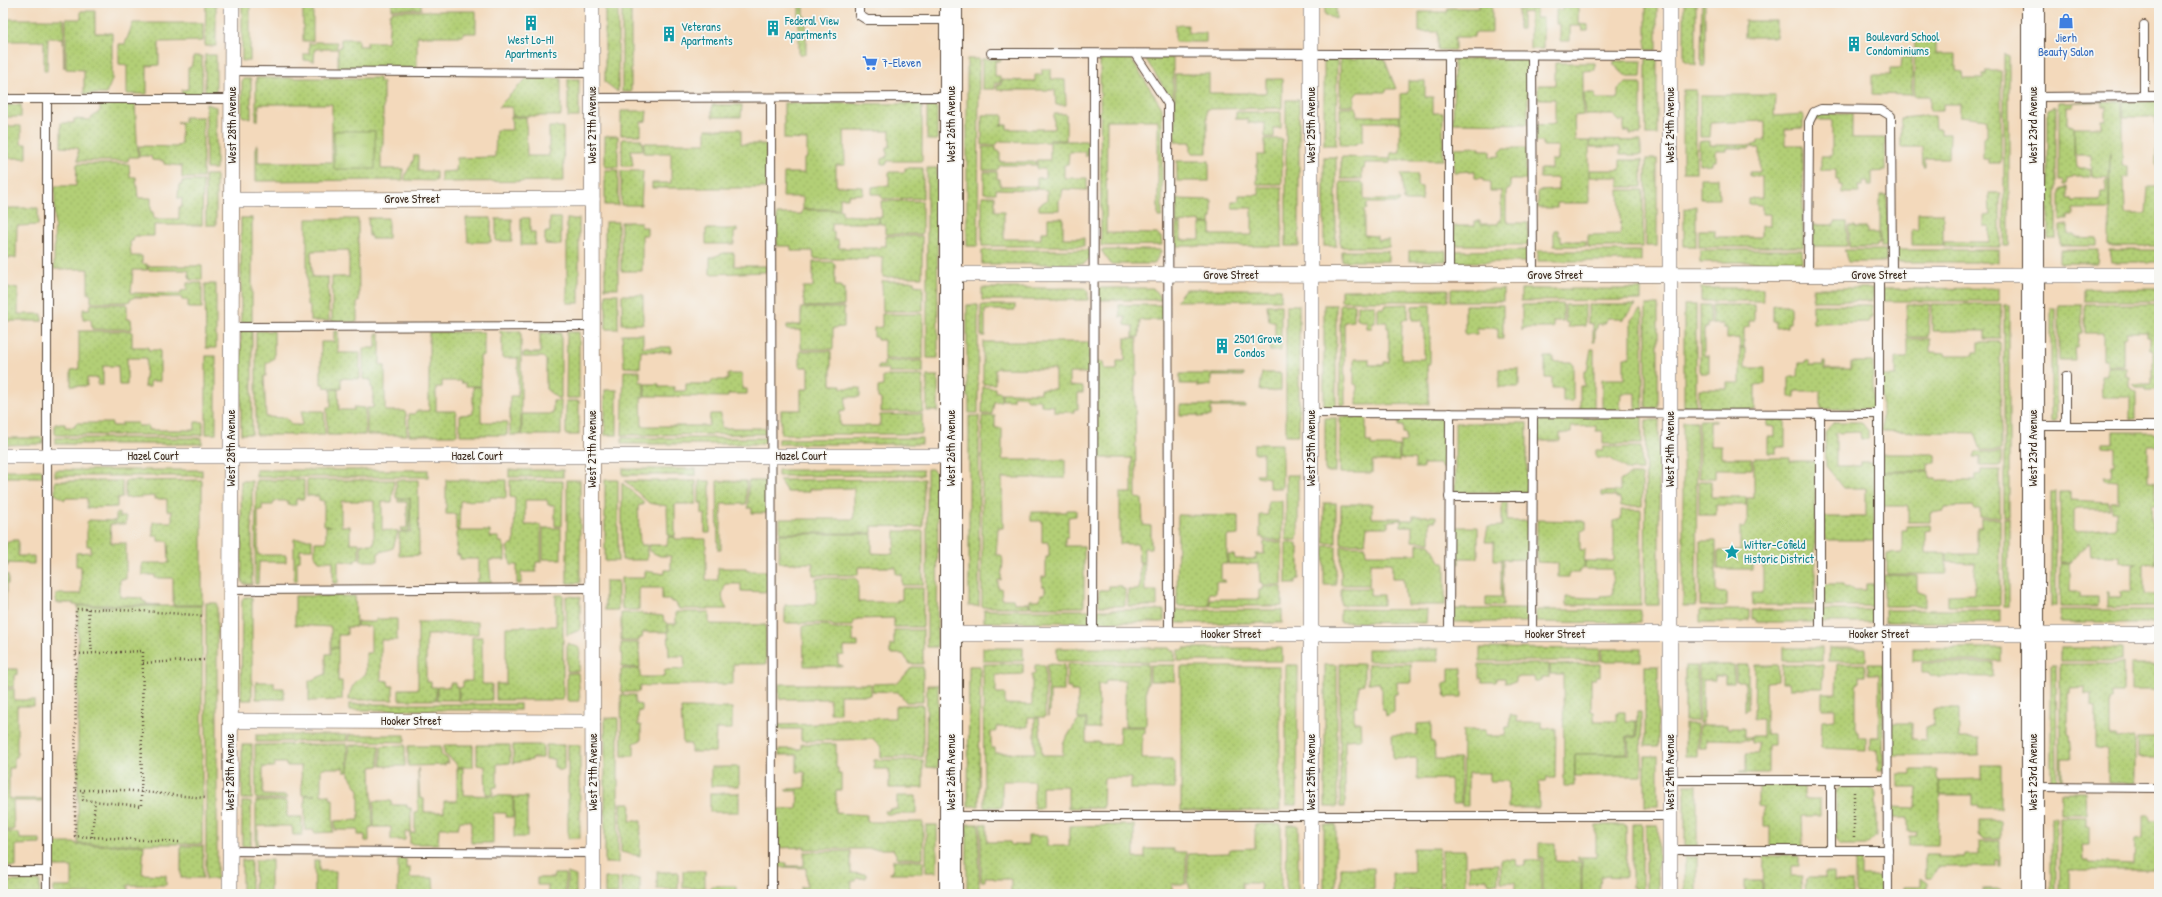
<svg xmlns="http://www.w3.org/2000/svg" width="2162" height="897" font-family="'Patrick Hand',sans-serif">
  <defs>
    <pattern id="grass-dots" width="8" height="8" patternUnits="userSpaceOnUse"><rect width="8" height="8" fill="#b2cf76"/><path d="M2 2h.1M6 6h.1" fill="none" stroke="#9ab266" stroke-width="1.8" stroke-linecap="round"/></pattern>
    <pattern id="park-tufts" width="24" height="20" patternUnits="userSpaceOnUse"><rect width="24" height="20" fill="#b2cf76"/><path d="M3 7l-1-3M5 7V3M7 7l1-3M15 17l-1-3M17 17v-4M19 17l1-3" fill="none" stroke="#9ab266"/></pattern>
  </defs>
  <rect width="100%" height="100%" fill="#f6f6f2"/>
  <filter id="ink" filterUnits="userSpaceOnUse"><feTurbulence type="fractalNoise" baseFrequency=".025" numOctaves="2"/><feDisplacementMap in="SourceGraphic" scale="8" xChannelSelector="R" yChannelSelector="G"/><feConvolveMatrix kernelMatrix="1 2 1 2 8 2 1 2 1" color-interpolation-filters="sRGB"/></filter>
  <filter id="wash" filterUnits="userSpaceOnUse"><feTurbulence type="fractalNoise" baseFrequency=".012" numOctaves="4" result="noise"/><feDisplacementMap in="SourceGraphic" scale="16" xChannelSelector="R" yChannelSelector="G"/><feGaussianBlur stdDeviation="0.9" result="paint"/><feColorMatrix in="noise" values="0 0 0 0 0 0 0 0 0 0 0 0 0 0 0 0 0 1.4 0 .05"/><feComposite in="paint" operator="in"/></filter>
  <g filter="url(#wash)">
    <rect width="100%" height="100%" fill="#f3d9bb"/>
    <g fill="url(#grass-dots)" stroke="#767c4a">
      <polygon points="206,3 216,3 216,46 205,46"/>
      <rect x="242" y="3" width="8" height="58"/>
      <rect x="303" y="3" width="10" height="38"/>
      <rect x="392" y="3" width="29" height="6"/>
      <polygon points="605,3 618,3 618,92 605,82"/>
      <rect x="622" y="3" width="9" height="89"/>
      <polygon points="799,3 804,3 804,17 806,17 806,54 799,54"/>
      <polygon points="1325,3 1336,3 1336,19 1325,15"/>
      <polygon points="1479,3 1492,3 1492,33 1474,33 1474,37 1455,37 1455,50 1438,50 1438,32 1419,32 1419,12 1447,12 1448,8 1479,8"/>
      <polygon points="1524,3 1530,3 1530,9 1536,9 1536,18 1543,18 1543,49 1530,49 1530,12 1522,13 1522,29 1519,29 1518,10 1524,10"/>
      <polygon points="1563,3 1578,3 1578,24 1588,25 1588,31 1582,31 1581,26 1570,26 1570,41 1560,41 1560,24 1556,24 1556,10 1563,10"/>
      <rect x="1646" y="3" width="11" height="47"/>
      <polygon points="1684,3 1696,3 1696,65 1684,60"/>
      <polygon points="1702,3 1705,3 1705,66 1701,66"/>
      <polygon points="81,11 95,11 95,33 112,33 112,80 106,94 84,94 84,70 66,69 66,19 81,19"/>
      <polygon points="392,11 476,11 476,33 463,33 463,36 417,36 417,68 338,68 338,49 341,46 341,39 358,39 358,46 367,46 367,42 388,42 390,14 392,14"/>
      <polygon points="3,19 64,19 64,68 63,38 48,38 47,71 44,71 44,41 3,41"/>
      <rect x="1745" y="21" width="31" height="16"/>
      <polygon points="133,23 203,23 203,41 159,42 159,65 147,66 147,94 127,94 127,65 119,64 119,44 125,44"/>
      <polygon points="1175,25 1188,25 1188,33 1206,33 1206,42 1175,42"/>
      <polygon points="1915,38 1936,38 1936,54 1956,54 1956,71 1963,72 1964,79 1983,79 1983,75 1986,75 1986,71 2001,71 2001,163 1989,163 1989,159 1983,159 1983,137 1987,136 1987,119 1960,116 1960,104 1943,104 1943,111 1930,111 1930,96 1914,96"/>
      <polygon points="315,42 337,42 337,49 315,49 314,61 304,60 304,54 309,54 309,43 314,44"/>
      <polygon points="2004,54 2009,56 2009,246 2004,246"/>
      <rect x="205" y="55" width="11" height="39"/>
      <polygon points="194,56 202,56 202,95 182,95 182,90 188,89 188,68 191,67"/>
      <polygon points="1902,57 1912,57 1912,95 1872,94 1872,75 1890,75 1890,68 1901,68"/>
      <polygon points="1100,58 1131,58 1162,108 1162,217 1158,217 1158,120 1107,120 1106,233 1157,234 1161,237 1162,245 1101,246"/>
      <polygon points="1145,58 1173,58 1173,102"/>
      <polygon points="1384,58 1396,89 1386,89 1386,92 1358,92 1354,97 1354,105 1340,105 1340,59"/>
      <polygon points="967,59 979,59 978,246 967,246"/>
      <polygon points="982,59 1001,59 1001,61 995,61 995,76 1000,76 1000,83 995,83 995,89 982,89"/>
      <polygon points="1454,59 1528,59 1528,124 1453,123"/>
      <rect x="1646" y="59" width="11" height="76"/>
      <polygon points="1324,60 1337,60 1336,145 1324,145"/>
      <polygon points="1614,61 1642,61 1641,77 1627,77 1614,65"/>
      <polygon points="1555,63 1595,63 1595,70 1583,71 1583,115 1574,116 1575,141 1589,141 1589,203 1557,203 1557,208 1538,208 1538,191 1558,190 1558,178 1540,178 1540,169 1551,169 1551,160 1558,160 1558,146 1543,146 1543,142 1536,142 1536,125 1555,124 1555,99 1538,99 1538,85 1555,85"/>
      <polygon points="1042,69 1051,69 1051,79 1065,80 1066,105 1056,105 1055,90 997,90 997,85 1001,85 1001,80 1035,81 1035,75 1042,75"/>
      <polygon points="1175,74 1209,74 1209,93 1266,93 1266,79 1282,79 1282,108 1207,109 1207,153 1191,153 1191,142 1175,142"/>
      <polygon points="256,78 379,78 379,82 383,82 383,147 381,147 381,169 403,169 403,180 256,181 256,145 258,145 258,162 332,162 332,104 259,104 258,120 256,120"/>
      <polygon points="527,78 561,78 561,116 512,116 512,107 498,107"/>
      <polygon points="242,79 251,79 251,119 242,116"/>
      <rect x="568" y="79" width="11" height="38"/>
      <polygon points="1408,81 1425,81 1425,97 1433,97 1433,113 1443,113 1443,160 1390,160 1390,163 1365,163 1364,169 1362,169 1362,179 1341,179 1341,157 1390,159 1391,153 1400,152 1400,94 1408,93"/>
      <polygon points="1626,83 1641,83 1641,134 1630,134 1630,131 1624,131 1624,121 1619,121 1614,115 1585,115 1584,93 1595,93 1596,99 1618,99 1618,89"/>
      <rect x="1683" y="90" width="13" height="82"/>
      <polygon points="1700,95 1775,95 1774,116 1803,114 1803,128 1785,129 1785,145 1803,145 1803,247 1699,247 1699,230 1715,230 1715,237 1761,237 1761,226 1770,226 1770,214 1762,214 1762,205 1749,204 1749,199 1762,198 1762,176 1750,176 1750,172 1760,172 1760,149 1752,147 1752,144 1758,144 1758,140 1765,140 1765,121 1711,123 1710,137 1700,137"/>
      <rect x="1286" y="100" width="13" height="146"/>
      <polygon points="2122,101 2122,166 2128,166 2128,177 2124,177 2125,214 2146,214 2148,187 2158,187 2159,178 2159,246 2109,246 2110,153 2109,178 2092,176 2091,155 2075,155 2074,127 2101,127 2101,120 2106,120 2106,107 2102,107 2102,102 2074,102"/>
      <polygon points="2123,101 2159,101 2159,177 2158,165 2156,164 2156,117 2123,117"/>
      <polygon points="2059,102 2073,102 2073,106 2067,106 2067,124 2073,125 2074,127 2074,157 2076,157 2077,168 2090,168 2090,176 2072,176 2072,178 2068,179 2067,185 2064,185 2064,181 2059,181"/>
      <polygon points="100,103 135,103 138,157 129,157 128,161 78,161 78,148 61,147 61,123 74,123 74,119 89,120 100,111"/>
      <polygon points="784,103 922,104 922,161 887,161 887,164 882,164 882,159 887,157 887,147 890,147 890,131 844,131 845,165 836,165 836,186 863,187 863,194 848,195 848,198 840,198 840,209 803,209 803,197 783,197 784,173 804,173 804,159 807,158 807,140 784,139"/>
      <polygon points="927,103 931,103 937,108 937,140 927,140"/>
      <polygon points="206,104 216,107 216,169 206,169"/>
      <rect x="3" y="105" width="18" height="12"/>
      <polygon points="712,105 742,105 741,117 712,117"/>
      <polygon points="2056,106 2056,238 2048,238 2048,109"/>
      <polygon points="1340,107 1356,107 1357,116 1400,116 1400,122 1363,122 1363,141 1353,145 1340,145"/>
      <polygon points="621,111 647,111 646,121 641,122 641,135 621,135"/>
      <polygon points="1236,112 1281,112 1281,128 1274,128 1274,137 1265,137 1265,123 1248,123 1248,119 1236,119"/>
      <polygon points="1054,114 1066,114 1066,140 1050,140 1049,142 1000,141 996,145 982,145 982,115 1003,115 1003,124 1000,125 1007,125 1007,129 1054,129"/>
      <polygon points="1818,114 1852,114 1852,138 1885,138 1885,171 1872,172 1872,186 1868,186 1868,181 1862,181 1862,186 1858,186 1859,193 1842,193 1842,185 1839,185 1839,179 1836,179 1836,170 1821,170 1821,156 1832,156 1832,120 1814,120"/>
      <polygon points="1923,116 1934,116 1935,129 1941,129 1941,134 1950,134 1949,158 1925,158 1925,166 1923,166 1922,147 1901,147 1901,118"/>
      <polygon points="184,117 203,117 203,178 182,178 182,166 164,164 164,161 152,160 151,156 139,156 139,146 177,147 177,145 181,145 181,124 177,122 184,122"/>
      <polygon points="511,117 526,117 527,156 549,156 549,127 563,127 564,181 441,182 441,172 456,171 457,158 495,157 496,130 512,130"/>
      <polygon points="3,126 21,126 21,144 27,144 27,158 3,158"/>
      <polygon points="706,129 741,129 741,144 766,144 766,188 652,188 652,183 671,183 671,153 644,153 644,143 706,143"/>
      <rect x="605" y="136" width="13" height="31"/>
      <polygon points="622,139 641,139 641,142 643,142 643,150 631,150 633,166 622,166"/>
      <polygon points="1265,139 1282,139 1282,184 1257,184 1257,155 1265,155"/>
      <polygon points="1590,140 1641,141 1641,155 1620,155 1620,147 1590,147"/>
      <polygon points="1050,141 1088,141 1088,156 1085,156 1085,152 1069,152 1068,164 1064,165 1064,178 1087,178 1087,190 1063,189 1061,198 1059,199 1059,210 1039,210 1039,205 1047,200 1047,190 1037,189 1037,178 1045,178 1045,169 1037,169 1037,160 1050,160"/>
      <polygon points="1703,141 1710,141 1710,145 1750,145 1750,148 1727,148 1727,151 1716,151 1716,161 1712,161 1712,164 1699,165 1699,142"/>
      <polygon points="983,147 996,147 996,151 1000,151 1000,162 1036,162 1036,165 1001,165 997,170 983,170"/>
      <polygon points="1480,147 1480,150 1490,150 1490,157 1500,156 1500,152 1504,148 1526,148 1526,180 1510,180 1510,189 1506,191 1506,219 1508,223 1528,223 1528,245 1454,245 1454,226 1475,226 1475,221 1480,221 1480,224 1498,224 1499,221 1501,221 1501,191 1490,191 1490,182 1484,181 1484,178 1475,178 1475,171 1454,172 1454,148"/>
      <path d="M414,155H418V171H436V181L405,180C405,169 414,166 414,155Z"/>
      <rect x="1324" y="157" width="12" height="89"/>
      <rect x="1646" y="159" width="11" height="87"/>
      <polygon points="1620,160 1642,160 1642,187 1619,187 1619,177 1590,177 1590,170 1620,170"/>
      <rect x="1177" y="161" width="32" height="20"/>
      <polygon points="77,164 129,164 130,177 136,177 138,198 151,198 151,212 153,212 154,219 179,219 179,207 182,207 182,199 178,198 179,185 182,185 182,181 203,181 202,225 154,225 154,236 134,236 133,241 130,241 131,256 142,256 142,264 147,264 147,270 133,270 131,293 181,294 181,291 187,290 187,283 202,283 202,308 188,308 188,300 182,300 181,297 134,297 128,302 91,302 91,294 88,294 88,269 54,269 55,186 76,186"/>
      <polygon points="905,168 923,168 923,198 883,199 880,194 872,194 872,187 889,185 889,172 905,172"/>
      <polygon points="927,168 937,168 938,358 927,358"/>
      <rect x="605" y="170" width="13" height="35"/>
      <polygon points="621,171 643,171 641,205 621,205"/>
      <polygon points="984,172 997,172 997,179 1000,179 1000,186 1036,186 1036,190 996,189 996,193 984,193"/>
      <polygon points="1401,174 1417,174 1417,186 1422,187 1422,201 1404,201"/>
      <polygon points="205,175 216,175 216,225 206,225"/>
      <polygon points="1700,178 1718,178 1719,199 1700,199"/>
      <polygon points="2106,180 2109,180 2109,209 2073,209 2073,216 2068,216 2068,220 2060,220 2060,190 2068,187 2068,198 2072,198 2072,201 2100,201 2101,192 2106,192"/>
      <polygon points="1340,182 1362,182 1364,184 1364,200 1400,200 1398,203 1367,203 1367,209 1364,210 1364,235 1377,236 1377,240 1389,240 1389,247 1340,247"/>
      <polygon points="1259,187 1282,187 1282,246 1176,246 1176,224 1181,224 1181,240 1200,240 1200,224 1211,224 1211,235 1252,235 1252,208 1232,208 1232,201 1239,201 1239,195 1259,195"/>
      <polygon points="1619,190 1643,190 1643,247 1588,247 1588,235 1621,234"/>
      <polygon points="1989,193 2000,193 2000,247 1944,246 1944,242 1989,242 1990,226 1984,226 1984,216 1990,215"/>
      <polygon points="1880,195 1887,195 1888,246 1880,246"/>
      <polygon points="982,196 995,196 995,211 1004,211 1004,239 1041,239 1041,232 1048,232 1048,218 1063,218 1063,238 1084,238 1084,246 982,246"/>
      <polygon points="1177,199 1212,200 1212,218 1210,219 1210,224 1200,223 1200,221 1176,223"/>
      <polygon points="881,201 922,201 922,234 885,234 885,224 880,224 879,217 882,217"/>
      <polygon points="1696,206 1696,246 1684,246 1684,209"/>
      <polygon points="3,208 38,208 38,225 17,226 16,258 5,258 5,287 18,288 18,314 42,314 42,321 3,321"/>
      <polygon points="802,210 842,210 842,215 879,217 879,223 832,223 832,232 834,232 834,240 838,240 839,248 880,248 880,246 886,246 886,236 922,236 922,277 883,277 883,257 868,257 868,259 814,259 813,251 791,251 791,246 777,246 777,214 802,214"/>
      <polygon points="1918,213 1943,213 1943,245 1912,245 1912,229 1918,229"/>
      <rect x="241" y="218" width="11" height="104"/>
      <polygon points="368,218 388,218 388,239 371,239 371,236 369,236"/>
      <polygon points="466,218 491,218 491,242 468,242"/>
      <polygon points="521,218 530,218 530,232 535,232 535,245 521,245"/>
      <polygon points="550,218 560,218 561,221 561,245 545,244 545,232 550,232"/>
      <polygon points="307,219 358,219 359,302 357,302 357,322 332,322 332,277 349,277 349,250 311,251 312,277 328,277 329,321 310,321 310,306 307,306"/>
      <rect x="496" y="219" width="16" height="22"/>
      <rect x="567" y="219" width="12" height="84"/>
      <rect x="605" y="222" width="13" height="66"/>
      <polygon points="621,222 641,222 641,227 647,227 647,235 642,235 642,271 621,271"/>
      <polygon points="1835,222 1847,222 1847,246 1813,246 1813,225 1835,225"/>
      <polygon points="2060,225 2068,225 2068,235 2074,235 2074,237 2097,238 2097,246 2060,246"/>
      <polygon points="1849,226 1855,226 1856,228 1867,228 1867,233 1879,233 1879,243 1876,243 1876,247 1849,247"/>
      <polygon points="706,229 737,229 737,232 734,232 734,244 706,244"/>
      <polygon points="1554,230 1558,230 1558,235 1561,235 1561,241 1586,241 1586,246 1554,246"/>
      <polygon points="982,250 1089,250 1089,259 1084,264 982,264"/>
      <polygon points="1101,250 1162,250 1154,264 1111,264"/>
      <polygon points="1528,250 1528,262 1455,262 1455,251"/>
      <rect x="1700" y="250" width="102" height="12"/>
      <polygon points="1844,250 1886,250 1886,262 1848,262"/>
      <rect x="1895" y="250" width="104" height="12"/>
      <polygon points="2060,250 2099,250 2098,263 2060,263"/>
      <polygon points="2109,250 2159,250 2159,262 2111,262"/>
      <rect x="1342" y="251" width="46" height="10"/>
      <rect x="1409" y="251" width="37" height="10"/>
      <rect x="1538" y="251" width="103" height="10"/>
      <polygon points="724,253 734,253 734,266 766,266 766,272 710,274 710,258"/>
      <polygon points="813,262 832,262 835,265 835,286 841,286 841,289 844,289 844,306 804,307 803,287 813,287"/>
      <polygon points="148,266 202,266 202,280 190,280 188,270 148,270"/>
      <polygon points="882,281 914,281 914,285 923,286 923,311 883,311"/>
      <polygon points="205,284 216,284 216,348 206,348"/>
      <polygon points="982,288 1085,288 1088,290 1088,300 982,300"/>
      <polygon points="1098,288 1153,288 1162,300 1098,300"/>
      <rect x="1701" y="288" width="62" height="13"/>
      <rect x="1813" y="288" width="60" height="13"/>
      <polygon points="1999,288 1999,301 1883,301 1883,289"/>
      <polygon points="1185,289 1281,289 1281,300 1176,301"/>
      <polygon points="1448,289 1448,301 1341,301 1341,290"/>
      <rect x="1451" y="289" width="52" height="12"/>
      <polygon points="1521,289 1641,289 1641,300 1521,301"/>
      <rect x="2084" y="289" width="75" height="12"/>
      <rect x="606" y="294" width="12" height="35"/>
      <rect x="622" y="295" width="21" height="29"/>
      <polygon points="91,304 127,304 127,319 131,319 132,329 92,329 91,319 83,319 83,309 90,309"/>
      <polygon points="1340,304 1354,304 1354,321 1344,322 1345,405 1340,405"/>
      <polygon points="1408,304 1408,318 1402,321 1401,359 1424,359 1424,327 1422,327 1422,320 1412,320 1412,306 1430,305 1430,364 1427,364 1429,404 1357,405 1357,385 1354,384 1354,359 1369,359 1369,365 1384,365 1384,362 1389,362 1389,328 1387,328 1387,322 1378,322 1378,308 1385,308 1385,305"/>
      <polygon points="1563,304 1563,321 1553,321 1553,328 1524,328 1522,331 1522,305"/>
      <polygon points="1906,304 1930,304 1928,337 1907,337"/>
      <polygon points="1932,304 2001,304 2000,339 1985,339 1985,331 1932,331"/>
      <polygon points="2085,304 2159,304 2159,418 2159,390 2145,390 2145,387 2136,387 2133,384 2151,384 2151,377 2153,377 2153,349 2150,349 2150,337 2147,337 2147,332 2126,332 2126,337 2123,338 2123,366 2107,366 2107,359 2103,359 2103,333 2085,333"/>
      <polygon points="967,305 978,305 978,413 969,413 969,397 967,397"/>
      <polygon points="981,305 1015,305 1015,310 985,310 985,336 981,336"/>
      <polygon points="1119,305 1163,305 1163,320 1140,320 1139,337 1133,337 1133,326 1125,325 1125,317 1120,317"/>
      <polygon points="1267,305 1281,305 1281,351 1270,351 1270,340 1275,339 1275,321 1269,321"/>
      <rect x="1286" y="305" width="13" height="130"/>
      <rect x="1324" y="305" width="12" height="105"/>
      <polygon points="1357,305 1375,305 1375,322 1372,322 1372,328 1367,328 1367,321 1361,321 1357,318"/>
      <polygon points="1465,305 1503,305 1503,339 1498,339 1498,328 1477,328 1477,334 1465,334"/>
      <polygon points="1565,305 1585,305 1585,326 1568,327 1568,323 1565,322"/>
      <polygon points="1588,305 1636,305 1622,320 1620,318 1608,318 1603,324 1597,324 1597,328 1595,329 1595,342 1593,342 1593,324 1588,323"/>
      <rect x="1646" y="305" width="12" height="103"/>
      <rect x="1684" y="305" width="12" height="103"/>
      <polygon points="1700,305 1710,305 1710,324 1707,324 1707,328 1704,328 1704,356 1709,356 1709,373 1700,373"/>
      <polygon points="1712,305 1754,305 1754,321 1749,321 1749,327 1744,328 1744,348 1740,348 1739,338 1727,339 1727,328 1724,328 1723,324 1712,324"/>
      <polygon points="1773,305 1790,305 1790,323 1787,323 1787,327 1776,328 1776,321 1773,321"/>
      <polygon points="1813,305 1872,305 1872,318 1869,318 1869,322 1813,323"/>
      <rect x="2004" y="305" width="5" height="211"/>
      <polygon points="2059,305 2082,305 2082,333 2079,333 2077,348 2074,348 2075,360 2059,360"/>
      <polygon points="801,308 844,308 844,327 833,328 833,349 801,349 801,330 787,330 787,325 801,325"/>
      <rect x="2051" y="308" width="5" height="114"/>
      <polygon points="1640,310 1643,313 1643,410 1636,410 1636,393 1621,393 1620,410 1602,410 1602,379 1624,379 1624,357 1631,357 1631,320"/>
      <polygon points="882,314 923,314 923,359 884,359 884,340 877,340 877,337 874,337 874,328 882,327"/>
      <polygon points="79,331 132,331 132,347 148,347 148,350 160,350 160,381 150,381 150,387 144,387 147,358 127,358 127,385 119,385 118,366 103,366 103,385 98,385 98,378 87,378 87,386 71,386 71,370 79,369"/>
      <rect x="241" y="331" width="11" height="103"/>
      <polygon points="256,331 274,331 274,358 266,364 266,376 264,376 266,417 286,418 292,425 302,425 302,411 324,411 325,435 256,435"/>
      <polygon points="334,331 338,331 338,353 360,353 360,379 341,378 341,389 324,387 324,384 321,384 321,342 334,342"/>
      <polygon points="500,331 521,331 521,435 510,435 510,396 518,396 518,358 502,358 502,334 500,333"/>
      <polygon points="429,332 484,332 484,356 480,356 481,386 466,386 466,383 461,383 461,381 442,381 442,387 436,387 436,411 456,411 457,435 409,435 409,414 415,414 416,411 429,411"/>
      <polygon points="567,332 579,332 579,398 566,398"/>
      <polygon points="540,333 561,333 561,398 557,398 546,389 546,360 543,357 523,357 523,353 540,353"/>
      <polygon points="376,334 380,334 380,365 385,366 385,411 404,411 406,414 407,435 367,435 367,408 373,408 373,388 371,387 371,380 363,379 363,348 376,348"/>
      <polygon points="622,334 643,334 643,347 671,347 671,352 641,351 640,368 624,367"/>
      <polygon points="1125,338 1137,338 1137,375 1135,376 1136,498 1142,499 1143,525 1151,526 1151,548 1144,548 1144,562 1139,562 1138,544 1120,544 1120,493 1132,493 1132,458 1097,458 1096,362 1103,362 1104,370 1117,370 1117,361 1125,361"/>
      <polygon points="1907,339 1930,339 1930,352 1946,353 1947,355 1973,355 1973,352 1978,352 1978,342 2000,342 2001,450 1981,450 1975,433 1882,431 1882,376 1896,376 1896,358 1907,358"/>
      <polygon points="983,342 1089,342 1089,373 1069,373 1069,386 1083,387 1083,393 1078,393 1078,409 1074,409 1074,412 1054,412 1054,406 1041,405 1041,400 1027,400 1024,396 1013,396 1013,400 1002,400 1002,393 1040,393 1040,389 1055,389 1055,369 998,368 995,370 995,384 983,384"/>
      <polygon points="1740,348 1745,348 1745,368 1765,368 1765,384 1755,385 1755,410 1699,410 1699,389 1727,389 1727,383 1740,383"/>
      <polygon points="1591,349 1594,349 1594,410 1580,410 1580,386 1584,386 1584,370 1587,370"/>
      <polygon points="800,351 831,351 831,385 841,385 841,388 860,388 860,397 846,397 845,411 840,412 840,426 880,426 880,415 922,414 922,434 781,434 781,410 801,410 801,389 809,389 809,369 808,367 800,367"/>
      <rect x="206" y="356" width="10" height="78"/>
      <polygon points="1545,357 1553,357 1553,362 1571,362 1573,364 1573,401 1563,401 1563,388 1552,388 1552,378 1545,378"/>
      <polygon points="884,361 923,361 923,373 889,373 888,369 878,369 878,366 884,366"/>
      <polygon points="1806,361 1809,361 1810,365 1823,365 1823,361 1825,361 1825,369 1851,369 1851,362 1873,362 1873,409 1821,409 1821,391 1795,391 1795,397 1789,397 1789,377 1798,377 1799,363 1805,363"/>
      <polygon points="2107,367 2126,368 2126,376 2130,377 2130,387 2136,392 2136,419 2130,419 2130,397 2102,397 2101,375 2107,375"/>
      <rect x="1499" y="369" width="20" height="18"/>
      <polygon points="624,371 640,371 640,382 644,382 644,397 641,397 642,426 709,426 710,414 721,414 721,428 765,428 765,434 622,435"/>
      <polygon points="1262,373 1281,373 1281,391 1260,391"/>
      <polygon points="728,374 742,374 742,389 747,389 747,394 728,394 728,397 645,396 645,384 659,384 659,387 674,387 674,391 686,391 686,384 711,384 712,380 728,380"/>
      <polygon points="1180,374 1244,374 1244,376 1211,376 1211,385 1198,387 1198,384 1180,384"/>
      <polygon points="883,376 923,376 923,412 881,412 881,399 878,398 878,387 883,386"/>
      <rect x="927" y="376" width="11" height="35"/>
      <polygon points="473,387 481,387 481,422 507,422 507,435 460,435 460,415 473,414"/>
      <polygon points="983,387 995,388 995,392 1001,392 1001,401 994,402 992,414 982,414"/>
      <polygon points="331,389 338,389 339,410 354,410 354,407 365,408 365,435 327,435 327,407 331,407"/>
      <rect x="605" y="390" width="12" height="45"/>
      <polygon points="553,401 561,401 561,435 522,435 522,414 553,414"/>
      <rect x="566" y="401" width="13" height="34"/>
      <polygon points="1180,405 1245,405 1245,407 1211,407 1211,416 1199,417 1198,415 1180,415"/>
      <rect x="969" y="416" width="10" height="190"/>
      <path d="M982,416H995V428H1002V460H1065V478H1002L1003,528H998L996,555H1001C1005,561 1001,572 1001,580H998V588H1001L1002,599H1013L1014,603H1029V607H982Z"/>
      <polygon points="1340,417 1366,417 1366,442 1371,442 1371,446 1399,446 1399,461 1372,461 1372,473 1340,473"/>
      <polygon points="1642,417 1642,444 1603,444 1603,431 1596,431 1596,426 1571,427 1571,433 1560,433 1560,441 1537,441 1537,418"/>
      <rect x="1325" y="418" width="11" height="54"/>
      <polygon points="1399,418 1447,418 1446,467 1441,467 1440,464 1423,464 1423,468 1415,468 1415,459 1400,459 1400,442 1406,442 1406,434 1403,433 1403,426 1399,426"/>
      <polygon points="1646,420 1659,420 1659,605 1645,605"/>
      <polygon points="1699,420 1716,420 1716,422 1710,422 1710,446 1721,446 1721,458 1752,458 1752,469 1715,469 1715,478 1699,478"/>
      <polygon points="1767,420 1785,420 1785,447 1776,447 1776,453 1768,453 1768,437 1774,437 1774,427 1767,426"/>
      <polygon points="1683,421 1697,421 1696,606 1683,606"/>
      <polygon points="195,422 203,422 203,435 55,435 55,424 65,424 65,427 75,427 76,423 112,423 112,426 121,426 121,423 137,423 138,426 148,426 148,430 195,430"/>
      <polygon points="1834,422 1861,422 1869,432 1869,439 1861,439 1860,432 1836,433 1836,466 1861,466 1861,462 1874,462 1874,540 1825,540 1824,517 1866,517 1866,488 1844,488 1826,466 1825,432"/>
      <rect x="1455" y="423" width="72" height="69"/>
      <polygon points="2113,432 2153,432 2159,436 2159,446 2148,446 2148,481 2155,481 2155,498 2159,499 2159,505 2151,505 2155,564 2144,563 2144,595 2159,595 2159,606 2107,607 2107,593 2109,593 2109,597 2122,597 2122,591 2132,591 2132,564 2137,563 2120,562 2120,556 2090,556 2089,542 2070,562 2060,562 2060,492 2070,492 2070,500 2109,502 2109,509 2077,509 2074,511 2074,529 2076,531 2116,528 2116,511 2111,511 2111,502 2118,502 2118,481 2104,480 2104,476 2111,476 2112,465 2115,465 2115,447 2103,446 2103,443 2113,443"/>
      <polygon points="3,438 43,438 43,444 3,445"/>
      <rect x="55" y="438" width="147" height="6"/>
      <polygon points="622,438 766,438 766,441 763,444 622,444"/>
      <polygon points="922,438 922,444 778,444 778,439"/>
      <polygon points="1254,444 1282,444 1282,488 1269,488 1269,478 1256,476 1256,474 1263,474 1263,453 1254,453"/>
      <polygon points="1603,447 1641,447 1642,470 1628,470 1610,458 1596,458 1596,450 1603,450"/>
      <polygon points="1976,452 2001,452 2001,466 1980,466 1980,457 1974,457"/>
      <polygon points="1882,454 1933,454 1936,455 1936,463 1928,463 1928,471 1882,471"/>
      <polygon points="1754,458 1790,458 1790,461 1815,461 1815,605 1753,605 1752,593 1763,593 1763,563 1752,563 1752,569 1718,569 1718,551 1740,551 1740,528 1744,528 1747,521 1747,498 1754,498"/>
      <rect x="623" y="469" width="73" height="6"/>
      <polygon points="927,469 932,469 938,475 937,647 927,647"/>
      <rect x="3" y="470" width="39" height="7"/>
      <rect x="55" y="470" width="147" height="6"/>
      <rect x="256" y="470" width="172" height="7"/>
      <rect x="509" y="470" width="54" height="7"/>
      <polygon points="778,470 923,470 923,475 778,476"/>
      <polygon points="1981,470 2000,470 2000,517 1980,517 1980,509 1974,509 1974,506 1945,507 1944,511 1930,513 1930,522 1908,522 1908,506 1882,506 1882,472 1929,472 1929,478 1936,478 1937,481 1976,481 1976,475 1981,474"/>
      <polygon points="1286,475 1298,475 1298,535 1297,535 1297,540 1286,540"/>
      <polygon points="1629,475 1642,475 1642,506 1621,506 1620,498 1616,498 1616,496 1602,496 1602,492 1620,491 1620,481"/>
      <polygon points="924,479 923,527 872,526 872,533 780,533 780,519 854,519 854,488 809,489 809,492 787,492 779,480"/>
      <polygon points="202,480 202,605 173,605 173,578 155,578 155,575 142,575 142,563 169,563 168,541 158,541 158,536 153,536 153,522 172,522 172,511 167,511 167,499 155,499 155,496 125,498 125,481"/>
      <polygon points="256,480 304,480 304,499 296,499 296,505 288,505 288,501 274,501 273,505 262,505 262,510 258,510 258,555 286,555 286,562 259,562 258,584 255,584"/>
      <polygon points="307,480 394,480 392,502 382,502 382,530 398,531 393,548 378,553 378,561 361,561 361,544 374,544 374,501 341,501 341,526 350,526 350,543 359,543 359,559 355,560 355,562 338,561 338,583 333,583 333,561 319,561 315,556 315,542 326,542 326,526 331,526 324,525 324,501 319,500 319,496 307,496"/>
      <polygon points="396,480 418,480 419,555 399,556 399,532 411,532 410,498 396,498"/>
      <polygon points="446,480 506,480 506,498 490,497 490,500 460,501 459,530 456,530 456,514 446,514"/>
      <polygon points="510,480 563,481 562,526 555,526 555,505 548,505 547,500 525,500 525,525 541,525 541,562 536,562 536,572 521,572 521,584 517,584 517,565 511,565 507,547 514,544 515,498 510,497"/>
      <rect x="567" y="480" width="13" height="103"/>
      <rect x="605" y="480" width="13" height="81"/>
      <polygon points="55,481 122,481 122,498 117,498 117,507 87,508 87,498 65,498 65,500 55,494"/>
      <polygon points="241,481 252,481 252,584 244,584 242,581"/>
      <polygon points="625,481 696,481 696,504 675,504 675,536 668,536 667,506 649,503"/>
      <polygon points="699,481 710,481 710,533 705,533 705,514 702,514 702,503 699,503"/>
      <polygon points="717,481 746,481 746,504 721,504 721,550 718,550"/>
      <polygon points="748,481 767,481 768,513 752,513 752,508 748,508"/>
      <polygon points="1699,481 1711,481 1711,497 1746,497 1746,505 1716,505 1716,515 1699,515"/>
      <polygon points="622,483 643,501 643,505 639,505 638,508 640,545 647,545 647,560 622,560"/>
      <rect x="2051" y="492" width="5" height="114"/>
      <polygon points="398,499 410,499 409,531 401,531 401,528 407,528 407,502 398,502"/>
      <polygon points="1268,501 1282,501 1282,540 1264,540 1263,537 1260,537 1260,515 1268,515"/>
      <polygon points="1502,502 1507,502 1507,521 1528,521 1528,559 1494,560 1494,542 1485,542 1488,527 1502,526"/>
      <rect x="1324" y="503" width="12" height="40"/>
      <polygon points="1341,504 1372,504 1372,518 1401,518 1401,520 1413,520 1413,516 1436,516 1436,521 1430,521 1430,542 1412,541 1412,526 1401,526 1401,520 1389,521 1389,527 1367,527 1365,543 1341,544"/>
      <polygon points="1067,510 1076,510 1076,516 1068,517 1068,537 1065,537 1065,546 1084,546 1084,607 1030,607 1030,600 1040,600 1041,594 1045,594 1045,586 1042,586 1042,577 1046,577 1046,557 1049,557 1049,542 1042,542 1042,521 1031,521 1031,512 1067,512"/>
      <polygon points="1621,510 1641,510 1641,605 1566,605 1566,597 1601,598 1601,596 1613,595 1612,569 1585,569 1585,561 1614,561 1614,521 1621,519"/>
      <polygon points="116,513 119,513 119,517 126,517 126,524 110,524 111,543 126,543 126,579 120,579 120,597 142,598 142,601 146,602 146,604 160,605 73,605 73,603 56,603 56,594 81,594 81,566 76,566 76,553 91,552 91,546 87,546 87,522 89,520 116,521"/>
      <polygon points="1178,515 1238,516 1238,535 1227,536 1227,564 1221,564 1221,580 1225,580 1225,582 1216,582 1216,593 1209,593 1209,606 1177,606"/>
      <rect x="2004" y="518" width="5" height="88"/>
      <polygon points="1981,519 2000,519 2000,606 1948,606 1948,595 1975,594 1975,563 1947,562 1947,554 1977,554 1977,527 1981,527"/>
      <polygon points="1537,520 1586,521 1586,529 1580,530 1580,550 1585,550 1584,569 1580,569 1580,573 1569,573 1569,577 1558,577 1558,563 1537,562"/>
      <polygon points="1930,525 1931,530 1926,531 1926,553 1946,553 1946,574 1887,574 1887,554 1902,553 1902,530 1907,530 1907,526"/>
      <polygon points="1454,527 1478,527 1478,558 1459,558 1459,564 1454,564"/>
      <rect x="543" y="528" width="18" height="31"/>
      <polygon points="457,531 490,531 490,537 499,537 499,542 502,542 505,548 505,560 489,560 491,583 477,583 477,579 479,579 479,559 460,559 460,555 457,555"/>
      <polygon points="895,531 923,531 923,585 902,585 902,574 896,574 896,567 858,567 858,575 813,575 813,563 779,563 779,534 872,534 872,553 893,554 893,547 895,546"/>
      <path d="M668,537H675V539H706V580H718V568H746L747,571H768V592L741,591V584H726C721,594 721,600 727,609H679L675,602H671V600H662V588H639V610H622L621,578H645V571L665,574V570H671V556H660L649,551V545H667Z"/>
      <polygon points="294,539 312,539 312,549 300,549 300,560 297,561 297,581 294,581"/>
      <polygon points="14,540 18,540 18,556 34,556 34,564 3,563 3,548 6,547 6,543"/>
      <polygon points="1700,541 1716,541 1716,592 1727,593 1727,606 1700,606"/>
      <polygon points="1264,542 1282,542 1282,585 1262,585 1262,583 1260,583 1259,564 1228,564 1228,555 1234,555 1235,559 1256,559 1256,554 1264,554"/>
      <polygon points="1286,543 1297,543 1297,548 1299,548 1299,579 1296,580 1296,584 1286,584"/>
      <polygon points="1417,544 1430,544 1441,563 1445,563 1445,605 1406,605 1403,578 1392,578 1392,563 1370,563 1369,585 1341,585 1341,546 1365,546 1366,554 1417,554"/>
      <rect x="1324" y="546" width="12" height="39"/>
      <polygon points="1501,561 1503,561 1503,606 1486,606 1486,597 1501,597"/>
      <polygon points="1140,563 1144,563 1145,591 1157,591 1157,606 1128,606 1128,590 1138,590 1140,586"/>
      <polygon points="2060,563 2070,563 2070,592 2080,592 2080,597 2098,597 2098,607 2060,607"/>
      <polygon points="3,564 8,564 8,566 3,567 3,575 8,575 8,584 6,584 6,647 3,647"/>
      <polygon points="1884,575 1917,576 1917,592 1925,594 1925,606 1884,606"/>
      <polygon points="816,578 855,578 858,581 858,602 897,602 897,600 902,600 902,588 923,588 923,627 894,627 894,618 858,619 853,621 853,626 834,626 828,623 785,623 785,605 816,604"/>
      <rect x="605" y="581" width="13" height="29"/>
      <polygon points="1824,584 1844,584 1844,587 1853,588 1853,590 1866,590 1866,584 1874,584 1874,606 1824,606"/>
      <polygon points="1109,586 1122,586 1122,589 1125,589 1125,606 1099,606 1099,590 1109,590"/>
      <polygon points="1262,587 1282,587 1282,606 1210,606 1210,599 1259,599 1259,590 1262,590"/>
      <polygon points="1341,588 1370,588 1370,595 1383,595 1383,605 1341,605"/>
      <polygon points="556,595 563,595 563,700 496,700 496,684 506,684 506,627 556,626"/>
      <polygon points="295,596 355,596 356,627 347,627 347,635 338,635 338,648 331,648 331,627 295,625"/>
      <polygon points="566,596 580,597 580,630 567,635"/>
      <polygon points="244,597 252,597 252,700 241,700 242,600"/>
      <rect x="206" y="603" width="11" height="276"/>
      <rect x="78" y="606" width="124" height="238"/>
      <polygon points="1340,609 1427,610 1426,623 1340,622"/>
      <rect x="1453" y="609" width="74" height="13"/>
      <rect x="984" y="610" width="105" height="12"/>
      <polygon points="1098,610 1164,610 1164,621 1161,622 1098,622"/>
      <rect x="1176" y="610" width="106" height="13"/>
      <polygon points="1536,610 1641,610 1641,623 1536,622"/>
      <polygon points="1700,610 1749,610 1749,620 1745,620 1744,622 1700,622"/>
      <polygon points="1752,610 1873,610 1873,622 1756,622 1756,619 1752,619"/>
      <rect x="1885" y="610" width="115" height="12"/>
      <rect x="2060" y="610" width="99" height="13"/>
      <polygon points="676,612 709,612 709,624 766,625 766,664 733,664 733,684 640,686 639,692 621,692 621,669 640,669 640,677 664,677 665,670 682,669 685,666 684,656 669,656 668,624 676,624"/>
      <polygon points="621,613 642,613 642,614 663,616 664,621 668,624 668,632 643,632 642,638 639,638 639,641 621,641"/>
      <path d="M376,619H397V640H381V680L388,681L389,686H393V700H349C349,689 356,679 366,674V653H371V626H357V622H376Z"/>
      <polygon points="418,622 478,622 478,634 426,635 426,682 431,682 431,687 436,687 436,700 399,700 399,689 418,689"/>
      <polygon points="828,625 833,629 853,629 853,642 858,642 858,647 844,647 844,655 838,656 838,664 843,666 804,666 803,626"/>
      <polygon points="894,630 923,630 923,664 910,664 903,654 890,654 890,645 894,645"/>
      <polygon points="472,637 482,637 482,684 492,684 492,700 459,701 459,688 463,687 463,681 472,681"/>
      <polygon points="567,643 580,648 579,671 567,671"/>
      <polygon points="621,643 639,643 640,668 622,667"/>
      <polygon points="331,648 338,648 338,681 342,681 342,700 309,701 309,681 326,674 326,654 331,654"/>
      <rect x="983" y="648" width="40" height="13"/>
      <polygon points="1057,648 1170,648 1170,650 1175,650 1175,661 1057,661"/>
      <polygon points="1184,648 1282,648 1282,661 1178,661 1178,650 1184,650"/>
      <polygon points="1480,648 1600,649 1600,661 1480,661"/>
      <rect x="1783" y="648" width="39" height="13"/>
      <rect x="1829" y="648" width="37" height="13"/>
      <rect x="1912" y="648" width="89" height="13"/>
      <rect x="2061" y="648" width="61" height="13"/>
      <rect x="1367" y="649" width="71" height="12"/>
      <rect x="1602" y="649" width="39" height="12"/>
      <polygon points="1922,663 1993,663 1993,677 1930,676 1930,673 1922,673"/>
      <polygon points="983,664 1023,664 1023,674 996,675 996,693 1005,693 1005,704 1032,705 1032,674 1035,674 1035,665 1045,665 1045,717 1028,717 1028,727 996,727 996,731 991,732 991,748 995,748 995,753 1035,753 1035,718 1039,718 1042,755 1063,755 1063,743 1078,720 1086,720 1086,742 1099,742 1099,744 1119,744 1120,727 1145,727 1145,733 1142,733 1142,759 1172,759 1172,762 1175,762 1175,789 1131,789 1131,778 1104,778 1103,808 1068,808 1068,786 1042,786 1042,808 1034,808 1034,781 1002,781 1002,807 984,807"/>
      <polygon points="1047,664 1064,665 1064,691 1050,691 1050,711 1048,711 1048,717"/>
      <polygon points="1067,664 1148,664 1148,684 1146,684 1146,726 1125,726 1125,680 1106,680 1105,684 1098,684 1099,728 1087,728 1087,719 1078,719 1078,691 1071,691 1071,688 1067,688"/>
      <polygon points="1340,664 1364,664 1364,684 1359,685 1357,706 1354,706 1354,722 1360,722 1361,739 1345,740 1345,807 1340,807"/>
      <polygon points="1368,664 1411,664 1411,682 1397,682 1397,694 1394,694 1394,712 1386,716 1385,709 1382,709 1382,690 1379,683 1368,683"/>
      <polygon points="1479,664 1549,664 1549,678 1541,678 1541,681 1535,681 1534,677 1516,677 1516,682 1505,683 1505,678 1496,678 1496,682 1482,682 1482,678 1479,678"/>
      <polygon points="1600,664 1600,676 1596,676 1596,679 1591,679 1591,711 1594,712 1594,721 1617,721 1617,712 1625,712 1625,721 1636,721 1636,736 1627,736 1627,753 1575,754 1574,786 1564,786 1563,674 1550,674 1550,665"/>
      <polygon points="1837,664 1865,664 1865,676 1859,676 1859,683 1856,683 1856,732 1858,732 1858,737 1866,737 1866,750 1821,748 1822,720 1835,719 1835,709 1822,709 1822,693 1836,693"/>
      <polygon points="1868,664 1883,664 1883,770 1878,770 1878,750 1870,750 1870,737 1879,737 1879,674 1868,674"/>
      <polygon points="2060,664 2123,664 2123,693 2112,693 2112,699 2110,699 2110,736 2116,736 2116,739 2135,737 2135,783 2107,783 2107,749 2096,748 2096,708 2092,707 2092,694 2085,694 2085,687 2070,688 2070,693 2068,693 2068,733 2070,734 2072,758 2062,758 2062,782 2060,782"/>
      <rect x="1150" y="665" width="25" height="16"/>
      <polygon points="1286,665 1298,665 1297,805 1286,805"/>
      <rect x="1325" y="665" width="12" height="142"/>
      <polygon points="1699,665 1734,665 1734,683 1725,683 1725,676 1715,676 1715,680 1703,680 1703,723 1699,723"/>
      <polygon points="1736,665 1748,665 1748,709 1745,712 1745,681 1736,681"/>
      <polygon points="1755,665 1778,665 1778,681 1766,682 1766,734 1773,734 1773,745 1768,745 1768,773 1740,773 1740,771 1746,771 1746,754 1758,754 1758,743 1752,743 1752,736 1763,736 1763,719 1754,719"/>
      <polygon points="1782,665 1823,665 1823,688 1790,688 1789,683 1782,683"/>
      <polygon points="2051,665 2056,665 2057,784 2051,784"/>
      <rect x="2131" y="665" width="28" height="25"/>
      <polygon points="969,666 980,666 979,806 968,806"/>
      <rect x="1645" y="666" width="13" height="80"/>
      <rect x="1685" y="666" width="12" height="55"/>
      <polygon points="912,667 923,667 923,702 906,702 898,692 872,691 872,684 898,683"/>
      <rect x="1181" y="667" width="99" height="144"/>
      <polygon points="1449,668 1462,668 1462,697 1446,697 1443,683 1449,683"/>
      <polygon points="3,669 17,669 17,675 14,675 14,687 3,687"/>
      <polygon points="567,673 578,673 580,701 567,701"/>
      <polygon points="256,682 274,682 274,688 284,688 284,699 256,699"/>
      <polygon points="450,683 456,683 456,687 458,687 458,700 437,700 437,687 450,687"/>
      <polygon points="779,684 870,684 870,695 840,695 840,713 830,713 830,699 779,699"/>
      <polygon points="927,685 938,685 938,768 926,767"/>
      <polygon points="3,689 14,689 14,700 34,700 34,706 17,706 17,757 14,757 14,768 9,768 9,799 42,799 42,801 13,801 14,830 3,830"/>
      <polygon points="621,695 635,695 635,704 642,705 642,711 638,711 638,725 641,725 641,740 634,743 634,756 622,756"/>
      <rect x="349" y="704" width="171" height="6"/>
      <polygon points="901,705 923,705 923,757 881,757 881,747 873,739 807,741 801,740 801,729 777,729 777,725 817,724 817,723 832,722 835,719 895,718 895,707"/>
      <polygon points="681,708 732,708 732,729 716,729 715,752 691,752 691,744 683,744"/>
      <polygon points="1933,709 1959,709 1959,738 1979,738 1979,755 1891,755 1891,723 1912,723 1912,739 1926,740 1926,727 1933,726"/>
      <polygon points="1637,712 1641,712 1642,776 1575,776 1575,754 1629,754 1628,737 1637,737"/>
      <polygon points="1510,714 1517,717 1517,722 1542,722 1542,729 1556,728 1555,778 1546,778 1545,782 1539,782 1539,808 1508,808 1509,781 1490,781 1490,773 1468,773 1468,806 1462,806 1463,730 1485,730 1485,736 1505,736 1506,727 1510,727"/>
      <rect x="605" y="718" width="13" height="145"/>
      <polygon points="1431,723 1431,742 1434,742 1435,759 1460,759 1461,804 1452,804 1451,779 1417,779 1417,758 1393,759 1392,735 1417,735 1417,724"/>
      <rect x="1685" y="724" width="12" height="32"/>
      <polygon points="1699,725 1727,725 1727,728 1744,728 1744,737 1751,737 1751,740 1706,739 1706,748 1699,748"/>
      <polygon points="256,735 347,735 347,741 256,742"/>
      <polygon points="349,735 405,735 405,742 349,741"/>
      <rect x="2138" y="738" width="21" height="20"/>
      <polygon points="347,744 348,772 344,772 344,768 321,768 321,795 330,795 330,799 333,799 333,832 314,833 314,830 305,830 305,795 315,795 302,795 301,766 286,766 286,763 275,763 274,767 263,767 263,795 287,796 287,799 256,799 255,745"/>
      <polygon points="801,744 836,744 836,768 838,768 838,774 841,774 841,791 836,791 836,813 867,815 867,822 923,822 923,858 898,858 893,849 805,849 804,847 777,848 778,809 797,809 798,791 786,791 786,789 805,788 805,772 797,772 797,755 779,755 779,749 801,749"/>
      <rect x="242" y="745" width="10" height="54"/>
      <polygon points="349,745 379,745 379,766 371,767 373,827 369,828 369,841 365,841 365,835 358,835 358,830 335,830 335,821 359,820 359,790 349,775"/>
      <polygon points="405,745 405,766 381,766 381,746"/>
      <polygon points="444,745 473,745 473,767 458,767 454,761 444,754"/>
      <polygon points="477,745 510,745 510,763 497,764 497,787 493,787 493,794 486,794 485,766 477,765"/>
      <polygon points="513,745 543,745 543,758 532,758 532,760 513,763"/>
      <polygon points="546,745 564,745 564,770 557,770 556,767 554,767 554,759 546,759"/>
      <rect x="568" y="745" width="12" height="93"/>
      <polygon points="408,746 441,746 441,755 448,759 448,763 445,763 445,765 408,766"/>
      <rect x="1645" y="756" width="13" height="50"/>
      <polygon points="874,760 923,760 923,788 889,788 889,769 874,769"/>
      <polygon points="1981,765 2001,765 2001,808 1979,808 1979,805 1973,805 1973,795 1940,795 1940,780 1981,779"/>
      <rect x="711" y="767" width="28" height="19"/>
      <polygon points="418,768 420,798 424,799 424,812 444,812 444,801 457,801 457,768 463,768 463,795 513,796 513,817 506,817 505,813 493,813 493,843 471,843 471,821 460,821 458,828 439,828 438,844 410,844 410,833 415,833 415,812 418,812"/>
      <polygon points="1912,770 1937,770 1937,779 1940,780 1938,845 1909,845 1909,836 1916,836 1917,832 1908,832 1908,818 1891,818 1891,807 1916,808 1917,787 1898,787 1898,774 1912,774"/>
      <rect x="1685" y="785" width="12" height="61"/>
      <polygon points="1758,785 1804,785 1804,799 1820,799 1820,816 1802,816 1803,847 1770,847 1770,827 1764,827 1764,807 1758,806"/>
      <polygon points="1841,787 1869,787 1876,793 1876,836 1867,845 1840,845 1836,841 1836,791"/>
      <polygon points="2061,792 2085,792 2086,814 2061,814"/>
      <rect x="710" y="793" width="29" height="19"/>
      <polygon points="897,796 916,796 916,814 885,814 885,811 889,811 889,809 897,809"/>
      <rect x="514" y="797" width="13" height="40"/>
      <polygon points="256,801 287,801 287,817 302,817 302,835 293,835 292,826 258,826 258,846 256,846"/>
      <polygon points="374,801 391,801 391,805 407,805 407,808 411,808 411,832 405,832 405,840 391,840 391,827 374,827"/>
      <rect x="242" y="802" width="9" height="44"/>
      <polygon points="621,803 631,803 630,821 641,821 640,856 621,852"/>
      <polygon points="2143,815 2149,815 2150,820 2159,820 2159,870 2070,870 2070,894 2060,894 2060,817 2086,817 2086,826 2089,826 2089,845 2082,845 2083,860 2089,860 2089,862 2134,864 2135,840 2143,839"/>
      <rect x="2051" y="818" width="5" height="76"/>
      <polygon points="1979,820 2001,820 2001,839 1983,839 1979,835"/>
      <rect x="967" y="824" width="12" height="70"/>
      <polygon points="981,824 987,824 987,842 1010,842 1011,845 1028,845 1028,836 1047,836 1047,846 1069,846 1069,826 1134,825 1134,858 1145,858 1145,849 1173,849 1173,852 1186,852 1186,884 1172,884 1172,894 1075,894 1075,892 1020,894 1019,892 1011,892 1011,879 994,879 993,877 985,877 985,881 981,881"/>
      <polygon points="1255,824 1281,824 1281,894 1261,894 1260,883 1242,883 1242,894 1192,894 1188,883 1188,854 1229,853 1230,849 1255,848"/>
      <polygon points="1632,824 1642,824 1642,894 1635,894 1635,887 1632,887"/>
      <rect x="926" y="825" width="11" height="47"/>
      <polygon points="1287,825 1298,825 1298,894 1286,894"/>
      <rect x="1324" y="825" width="12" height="69"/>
      <polygon points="1596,825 1626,825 1626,877 1601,876 1599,894 1582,894 1582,860 1578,860 1578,857 1596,857"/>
      <rect x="1646" y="825" width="12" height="69"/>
      <polygon points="3,831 19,833 20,839 40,839 40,844 16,845 16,867 3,867"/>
      <polygon points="1979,841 2000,841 2000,867 1998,867 1998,860 1995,860 1995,867 1938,867 1931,878 1925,878 1925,854 1937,854 1938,857 1965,857 1965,855 1979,855"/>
      <polygon points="54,843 76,843 77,845 144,845 142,874 166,875 166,885 128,885 128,894 54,894 54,887 72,887 72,867 54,867"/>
      <polygon points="1539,843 1555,843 1555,861 1581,862 1581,894 1543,894 1543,858 1539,858"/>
      <rect x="181" y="846" width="22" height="32"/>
      <polygon points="1413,848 1439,848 1440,891 1405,891 1401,894 1393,894 1392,873 1414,873"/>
      <polygon points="1442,850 1465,850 1465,894 1443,894"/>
      <polygon points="851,851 851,873 866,874 866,878 857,878 856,881 852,881 851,894 777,894 801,892 801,887 807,887 806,868 779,867 779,863 787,863 787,866 804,866 804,852"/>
      <polygon points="1764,856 1799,856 1799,866 1791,866 1791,876 1803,876 1800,890 1801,894 1763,894"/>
      <rect x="1685" y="857" width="12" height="37"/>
      <polygon points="1855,857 1861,857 1861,876 1879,876 1882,879 1882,894 1855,894"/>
      <polygon points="398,859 406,859 406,868 410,868 410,878 433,878 434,894 398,894"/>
      <polygon points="1501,859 1516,860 1517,866 1525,866 1525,860 1541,860 1541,894 1515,894 1515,882 1501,882"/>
      <rect x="242" y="860" width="9" height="34"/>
      <polygon points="255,860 272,860 272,870 270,871 270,894 254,894"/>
      <polygon points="314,860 319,860 319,871 336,871 335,894 315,894"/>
      <polygon points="893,860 923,860 923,873 889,873 893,871"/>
      <polygon points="1498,864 1498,883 1488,883 1488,879 1469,880 1469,865"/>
      <polygon points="1341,868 1374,868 1374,890 1347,890 1347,894 1341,894"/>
      <rect x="683" y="871" width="22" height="17"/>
      <rect x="657" y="872" width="21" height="17"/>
      <polygon points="567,873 576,876 576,894 567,894"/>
      <polygon points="1825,873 1834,873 1834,881 1852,881 1852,894 1806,894 1804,887 1808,878 1825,878"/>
      <polygon points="554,874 565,874 565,894 548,894 548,885 537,885 537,878 554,878"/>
      <rect x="605" y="878" width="13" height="16"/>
      <rect x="621" y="878" width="19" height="16"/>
      <polygon points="1920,878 1927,883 1927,889 1924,889 1923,894 1903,894 1903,887 1920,887"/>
      <rect x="3" y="881" width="37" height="13"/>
      <rect x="1745" y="881" width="17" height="13"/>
      <polygon points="711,886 736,886 736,893 740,894 711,894"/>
      <rect x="1983" y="889" width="18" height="5"/>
    </g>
    <rect fill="url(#park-tufts)" stroke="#767c4a" x="334" y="131" width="41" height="38"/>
  </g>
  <g filter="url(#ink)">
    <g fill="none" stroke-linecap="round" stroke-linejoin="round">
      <defs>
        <g id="lane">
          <polyline points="859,3 859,15 867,20 950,20"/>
          <polyline points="991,53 1670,55"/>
          <polyline points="1135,54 1168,104 1169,634"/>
          <polyline points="1449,54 1449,275"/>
          <polyline points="1532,54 1533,275"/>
          <polyline points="232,71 592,73"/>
          <polyline points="2144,96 2144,25"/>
          <polyline points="2034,97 2159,96"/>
          <polyline points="592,98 949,97"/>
          <polyline points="771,98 772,894"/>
          <polyline points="3,99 232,99"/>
          <polyline points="47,99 47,894"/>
          <polyline points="1808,275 1809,122 1814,112 1821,109 1881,110 1891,116 1892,275"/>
          <polyline points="231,327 592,326"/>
          <polyline points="2066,376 2066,426"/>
          <polyline points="1311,413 1879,414"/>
          <polyline points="1820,414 1820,634"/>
          <polyline points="2034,426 2159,426"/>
          <polyline points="1449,497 1532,497"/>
          <polyline points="230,590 592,588"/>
          <polyline points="1093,634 1094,54"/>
          <polyline points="1449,634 1450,413"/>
          <polyline points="1532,634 1533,414"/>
          <polyline points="1879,634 1879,275"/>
          <polyline points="1887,634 1888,894"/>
          <polyline points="1670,780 1887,780"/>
          <polyline points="1831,780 1831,850"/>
          <polyline points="2034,787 2159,788"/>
          <polyline points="952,816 1670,816"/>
          <polyline points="1670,850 1888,850"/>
          <polyline points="230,851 593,853"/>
          <polyline points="3,871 47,871"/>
        </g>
        <g id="street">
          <polyline points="592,3 593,894"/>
          <polyline points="1311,3 1311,894"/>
          <polyline points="231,200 592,199"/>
          <polyline points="951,274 2159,275"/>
          <polyline points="3,456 951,456"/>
          <polyline points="951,634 2159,634"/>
          <polyline points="230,721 593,722"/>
          <polyline points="230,894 232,3"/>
          <polyline points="1670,894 1670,3"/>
        </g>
        <g id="secondary">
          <polyline points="951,3 951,894"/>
          <polyline points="2033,894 2033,3"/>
        </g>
      </defs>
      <use href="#lane" stroke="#574436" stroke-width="10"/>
      <use href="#street" stroke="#574436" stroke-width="16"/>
      <use href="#secondary" stroke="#574436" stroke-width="24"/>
      <g stroke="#574436" stroke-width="2.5" stroke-dasharray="1 3" stroke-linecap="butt">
        <polyline points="88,609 92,653"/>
        <polyline points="76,654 143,651 141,806 83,800 83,790"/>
        <polyline points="143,663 204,660"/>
        <polyline points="76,790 122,790 205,798"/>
        <polyline points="1854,792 1854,837"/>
        <polyline points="92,837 95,801"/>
        <path d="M179,842L75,836L76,609C119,609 161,612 204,616"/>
      </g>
      <use href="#lane" stroke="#fff" stroke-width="8"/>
      <use href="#street" stroke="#fff" stroke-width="15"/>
      <use href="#secondary" stroke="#fff" stroke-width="22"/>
    </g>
  </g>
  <defs>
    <symbol id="shop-bare" viewBox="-9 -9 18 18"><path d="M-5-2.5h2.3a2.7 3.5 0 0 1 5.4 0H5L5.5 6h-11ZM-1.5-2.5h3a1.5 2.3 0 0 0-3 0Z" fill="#3f7fe0" stroke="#f6f6f2" stroke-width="2.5" paint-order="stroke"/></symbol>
    <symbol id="building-bare" viewBox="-9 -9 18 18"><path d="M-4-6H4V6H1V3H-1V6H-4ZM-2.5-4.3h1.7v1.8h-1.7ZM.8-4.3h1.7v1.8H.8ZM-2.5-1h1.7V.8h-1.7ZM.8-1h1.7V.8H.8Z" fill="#0f9aa8" stroke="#f6f6f2" stroke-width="2.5" paint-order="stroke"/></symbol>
    <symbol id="supermarket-bare" viewBox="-9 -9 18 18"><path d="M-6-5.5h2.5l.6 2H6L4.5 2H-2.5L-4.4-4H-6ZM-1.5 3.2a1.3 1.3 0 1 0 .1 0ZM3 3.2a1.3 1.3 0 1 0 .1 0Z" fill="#3f7fe0" stroke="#f6f6f2" stroke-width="2.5" paint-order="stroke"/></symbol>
    <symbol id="sight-bare" viewBox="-9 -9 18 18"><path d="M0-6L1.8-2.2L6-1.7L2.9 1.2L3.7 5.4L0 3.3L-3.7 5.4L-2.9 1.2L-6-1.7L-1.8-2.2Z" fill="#0f9aa8" stroke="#f6f6f2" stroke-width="2.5" paint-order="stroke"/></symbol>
  </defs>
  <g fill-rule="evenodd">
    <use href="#shop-bare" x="2055" y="10" width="22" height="22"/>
    <use href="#building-bare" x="520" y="12" width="22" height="22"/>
    <use href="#building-bare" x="762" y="17" width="22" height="22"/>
    <use href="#building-bare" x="658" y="23" width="22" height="22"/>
    <use href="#building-bare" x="1843" y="33" width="22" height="22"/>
    <use href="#supermarket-bare" x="859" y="52" width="22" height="22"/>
    <use href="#building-bare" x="1211" y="335" width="22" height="22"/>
    <use href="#sight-bare" x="1721" y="541" width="22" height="22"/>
  </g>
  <g text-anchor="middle" stroke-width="3.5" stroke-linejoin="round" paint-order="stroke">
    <g font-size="12" fill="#0d838f" stroke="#f6f6f2" text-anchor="start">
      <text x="785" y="25">Federal View<tspan x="785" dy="14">Apartments</tspan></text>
      <text x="681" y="31">Veterans<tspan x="681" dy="14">Apartments</tspan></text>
      <text x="1866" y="41">Boulevard School<tspan x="1866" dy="14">Condominiums</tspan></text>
      <text x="531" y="44" text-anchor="middle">West Lo-HI<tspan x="531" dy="14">Apartments</tspan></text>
      <text x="1234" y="343">2501 Grove<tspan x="1234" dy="14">Condos</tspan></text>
      <text x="1744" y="549">Witter-Cofield<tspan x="1744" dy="14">Historic District</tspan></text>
    </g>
    <g font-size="12" fill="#366cbe" stroke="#f6f6f2">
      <text x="2066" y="42">Jierh<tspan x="2066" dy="14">Beauty Salon</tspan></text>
      <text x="882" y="67" text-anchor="start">7-Eleven</text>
    </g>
    <g font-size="12" fill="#3b2a1e" stroke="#f6f6f2">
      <text transform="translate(951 124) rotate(-90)" y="4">West 26th Avenue</text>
      <text transform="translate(232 125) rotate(-90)" y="4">West 28th Avenue</text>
      <text transform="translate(592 125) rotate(-90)" y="4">West 27th Avenue</text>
      <text transform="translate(1311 125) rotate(-90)" y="4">West 25th Avenue</text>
      <text transform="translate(1670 125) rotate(-90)" y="4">West 24th Avenue</text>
      <text transform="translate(2033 125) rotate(-90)" y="4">West 23rd Avenue</text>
      <text x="412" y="203">Grove Street</text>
      <text x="1231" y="279">Grove Street</text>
      <text x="1555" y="279">Grove Street</text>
      <text x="1879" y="279">Grove Street</text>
      <text transform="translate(231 448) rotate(-90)" y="4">West 28th Avenue</text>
      <text transform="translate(951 448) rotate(-90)" y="4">West 26th Avenue</text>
      <text transform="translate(1311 448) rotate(-90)" y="4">West 25th Avenue</text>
      <text transform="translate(2033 448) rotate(-90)" y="4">West 23rd Avenue</text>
      <text transform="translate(592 449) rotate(-90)" y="4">West 27th Avenue</text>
      <text transform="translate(1670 449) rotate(-90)" y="4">West 24th Avenue</text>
      <text x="153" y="460">Hazel Court</text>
      <text x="477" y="460">Hazel Court</text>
      <text x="801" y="460">Hazel Court</text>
      <text x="1231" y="638">Hooker Street</text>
      <text x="1555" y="638">Hooker Street</text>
      <text x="1879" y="638">Hooker Street</text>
      <text x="411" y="725">Hooker Street</text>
      <text transform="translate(230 772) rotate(-90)" y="4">West 28th Avenue</text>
      <text transform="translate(593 772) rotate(-90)" y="4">West 27th Avenue</text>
      <text transform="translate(951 772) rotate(-90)" y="4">West 26th Avenue</text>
      <text transform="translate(1311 772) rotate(-90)" y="4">West 25th Avenue</text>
      <text transform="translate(1670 772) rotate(-90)" y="4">West 24th Avenue</text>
      <text transform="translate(2033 772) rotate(-90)" y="4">West 23rd Avenue</text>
    </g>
  </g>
  <rect width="2162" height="897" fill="none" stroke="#f6f6f2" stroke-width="16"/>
</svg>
